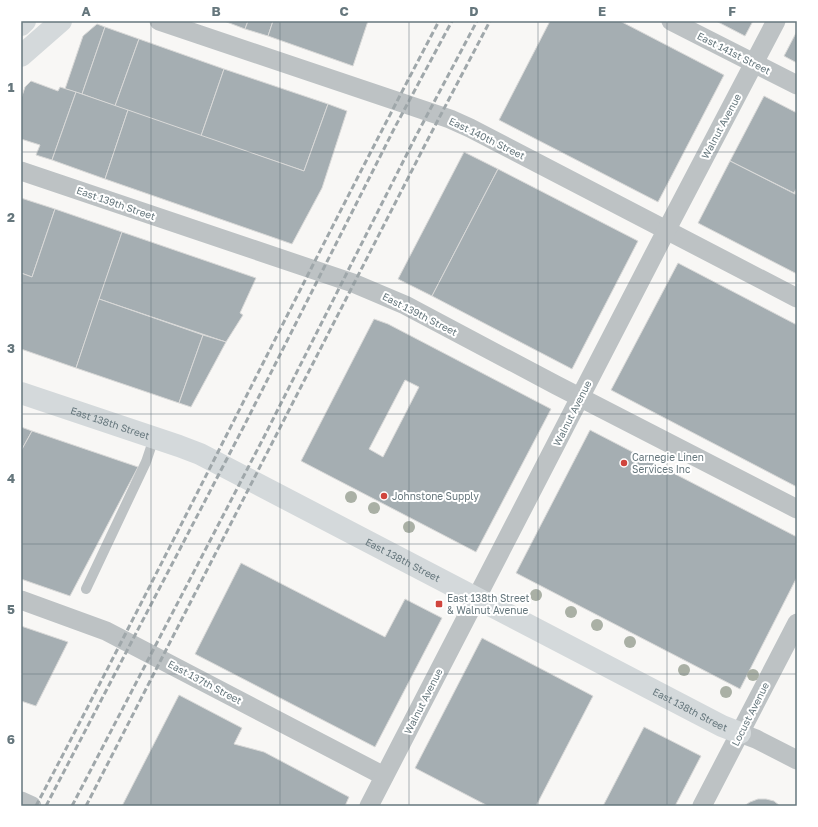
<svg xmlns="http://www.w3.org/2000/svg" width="818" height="827" font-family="'Golos Text',sans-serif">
  <rect width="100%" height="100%" fill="#f8f7f5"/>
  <g fill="#a5aeb2" stroke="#d9d9d8" fill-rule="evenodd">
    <polygon points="224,21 248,21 245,29"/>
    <polygon points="248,21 273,21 268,36 245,29"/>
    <polygon points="273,21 368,21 353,66 268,36"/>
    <polygon points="550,21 620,21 724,75 658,202 499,120"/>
    <polygon points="716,21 753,21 745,36"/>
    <polygon points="97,24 105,27 82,94 65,89 83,36"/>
    <polygon points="105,27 139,39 115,106 82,94"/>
    <polygon points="797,31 797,63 784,56"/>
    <polygon points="139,39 224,69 201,136 115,106"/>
    <polygon points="224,69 328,104 304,171 201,136"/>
    <polygon points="31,81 58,91 60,87 76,92 52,160 36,155 40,145 21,139 21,99 25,87"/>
    <polygon points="76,92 128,110 105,179 52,160"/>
    <polygon points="764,96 797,113 797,187 794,193 730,161"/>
    <polygon points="328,104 347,111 322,188 292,244 105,179 128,110 304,171"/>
    <polygon points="464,152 498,169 432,296 398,279"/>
    <polygon points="730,161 797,195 797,274 698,223"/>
    <polygon points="498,169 638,241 572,369 432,296"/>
    <polygon points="21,198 55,209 32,277 21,273"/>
    <polygon points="55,209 122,232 76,368 21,349 21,273 32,277"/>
    <polygon points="122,232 256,278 240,313 243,315 226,342 99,299"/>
    <polygon points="678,263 797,325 797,487 611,390"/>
    <polygon points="99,299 203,335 179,403 76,368"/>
    <path d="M374,319L388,324L551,409L476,552L301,461ZM405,380L419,387L383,457L369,449Z"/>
    <polygon points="203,335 226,342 191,407 179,403"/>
    <polygon points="21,427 32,431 21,451"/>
    <polygon points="590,430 797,537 797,577 740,689 516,573"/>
    <polygon points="32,431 138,467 70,596 21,579 21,451"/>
    <polygon points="241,563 385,637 405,599 442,618 375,747 195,654"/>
    <polygon points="21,626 68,642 36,706 21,701"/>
    <polygon points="482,638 593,696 536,806 488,806 415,768"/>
    <polygon points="179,695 242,728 234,744 264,752 349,797 345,806 122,806"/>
    <polygon points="644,727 701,756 675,806 603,806"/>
    <polygon points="758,799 766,799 774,801 780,806 744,806 750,802"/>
  </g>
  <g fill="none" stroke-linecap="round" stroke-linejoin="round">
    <polyline stroke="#bdc2c4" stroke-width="10" points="86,589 146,462 154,438"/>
    <g stroke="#bdc2c4" stroke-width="19">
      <polyline points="159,21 450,119 470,128 797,298"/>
      <polyline points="671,21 797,85"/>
      <polyline points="21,171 353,283 405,305 556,385 797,509"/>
      <polyline points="21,600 106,631 384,776"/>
      <polyline points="740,733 756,739 797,760"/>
      <polyline points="21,801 32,806"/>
      <polyline points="369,806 666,231 776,21"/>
      <polyline points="702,806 797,623"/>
    </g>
    <g stroke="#d4d9db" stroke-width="22">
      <polyline points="21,56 61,21"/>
      <path id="s1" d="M21,393L179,446L200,454L722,726L740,733"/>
    </g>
    <polyline stroke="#d4d9db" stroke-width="22" points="21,25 25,21"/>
    <g stroke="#9fa7aa" stroke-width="3" stroke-dasharray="6 3" stroke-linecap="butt">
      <path d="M36,806C173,546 302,281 439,21"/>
      <polyline points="46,806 244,426 395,127 452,21"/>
      <polyline points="72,806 265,435 416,136 477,21"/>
      <polyline points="86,806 427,141 490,21"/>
    </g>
  </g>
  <g fill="#aab0a5">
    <circle cx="351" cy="497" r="6"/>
    <circle cx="374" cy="508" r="6"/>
    <circle cx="409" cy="527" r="6"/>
    <circle cx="536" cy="595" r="6"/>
    <circle cx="571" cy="612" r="6"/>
    <circle cx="597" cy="625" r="6"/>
    <circle cx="630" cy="642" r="6"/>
    <circle cx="684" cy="670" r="6"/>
    <circle cx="753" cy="675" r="6"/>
    <circle cx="726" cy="692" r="6"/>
  </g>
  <path fill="none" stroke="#66777d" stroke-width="1" stroke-opacity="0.55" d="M151,21V806M280,21V806M409,21V806M538,21V806M667,21V806M21,152H797M21,283H797M21,414H797M21,544H797M21,674H797"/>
  <g fill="#d0453d" stroke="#fff" stroke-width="1.5">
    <circle cx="624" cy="463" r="4"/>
    <circle cx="384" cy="496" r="4"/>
    <rect x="435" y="600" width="8" height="8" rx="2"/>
  </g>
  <g text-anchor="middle" stroke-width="4" stroke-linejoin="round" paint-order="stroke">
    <g font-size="10" fill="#66777d" stroke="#fff">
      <text transform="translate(734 53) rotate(27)" y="4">East 141st Street</text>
      <text transform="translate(721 126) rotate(-62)" y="4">Walnut Avenue</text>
      <text transform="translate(487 138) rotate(26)" y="4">East 140th Street</text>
      <text transform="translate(116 203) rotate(19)" y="4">East 139th Street</text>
      <text transform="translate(420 314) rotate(27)" y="4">East 139th Street</text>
      <text transform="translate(572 413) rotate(-63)" y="4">Walnut Avenue</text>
      <text dy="4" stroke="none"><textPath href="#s1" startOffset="94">East 138th Street</textPath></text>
      <text dy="4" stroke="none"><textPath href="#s1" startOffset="418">East 138th Street</textPath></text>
      <text transform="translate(205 682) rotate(28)" y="4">East 137th Street</text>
      <text transform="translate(423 701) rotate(-63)" y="4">Walnut Avenue</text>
      <text dy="4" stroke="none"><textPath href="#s1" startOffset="742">East 138th Street</textPath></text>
      <text transform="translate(750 714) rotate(-63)" y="4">Locust Avenue</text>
    </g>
    <g font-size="10" fill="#66777d" stroke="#fff" text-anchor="start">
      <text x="632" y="461">Carnegie Linen<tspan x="632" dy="12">Services Inc</tspan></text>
      <text x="392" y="500">Johnstone Supply</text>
      <text x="447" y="602">East 138th Street<tspan x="447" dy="12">&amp; Walnut Avenue</tspan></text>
    </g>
  </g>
  <rect width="818" height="827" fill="none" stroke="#ffffff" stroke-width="44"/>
  <rect x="22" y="22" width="774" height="783" fill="none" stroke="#66777d" stroke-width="1.5"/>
  <g font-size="13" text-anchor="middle" font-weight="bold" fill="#66777d">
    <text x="86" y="16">A</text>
    <text x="216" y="16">B</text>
    <text x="344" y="16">C</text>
    <text x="474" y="16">D</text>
    <text x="602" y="16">E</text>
    <text x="732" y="16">F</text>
    <text x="11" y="92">1</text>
    <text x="11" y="222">2</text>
    <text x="11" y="353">3</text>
    <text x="11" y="483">4</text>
    <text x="11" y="614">5</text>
    <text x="11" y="744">6</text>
  </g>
</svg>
